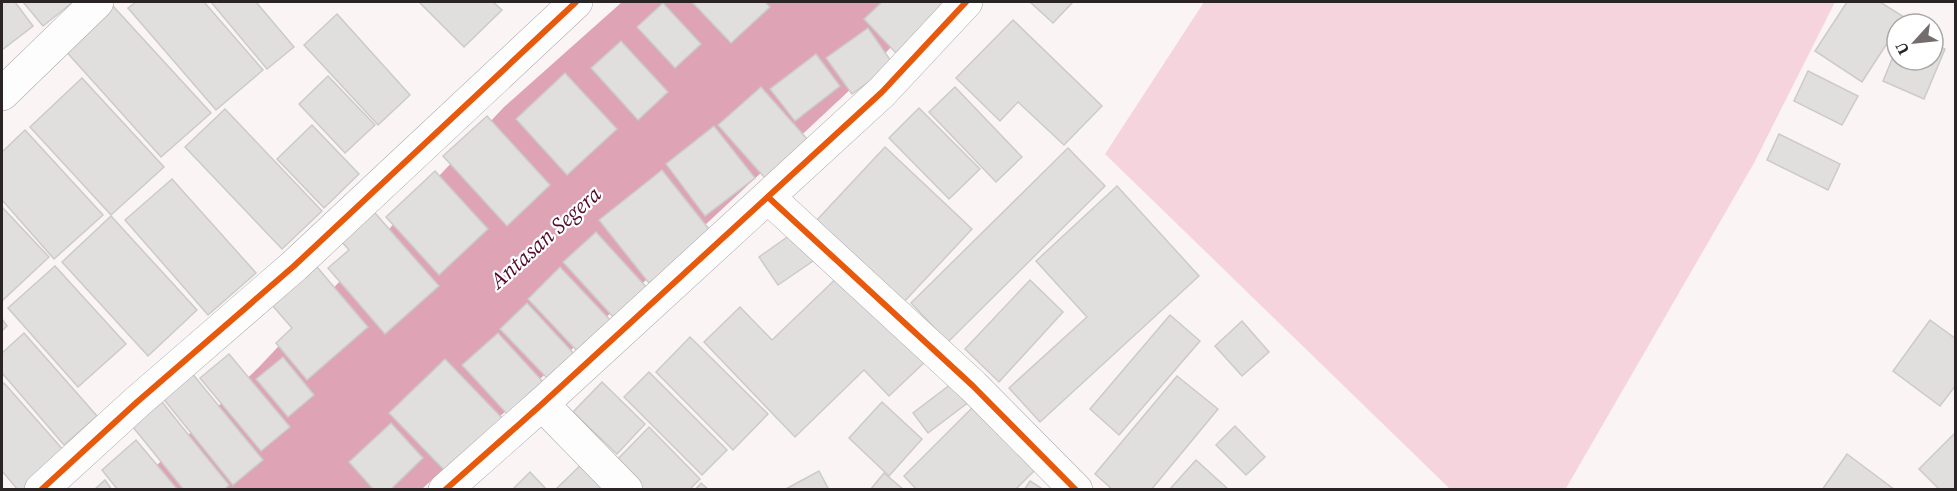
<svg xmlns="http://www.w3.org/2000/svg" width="1957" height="491" font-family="'Source Serif 4',serif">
  <rect width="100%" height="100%" fill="#faf4f5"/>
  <polygon fill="#f6d4de" points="1204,2 1835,2 1754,163 1565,490 1450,489 1105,154"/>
  <polygon fill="#dea4b6" points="622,2 934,2 853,87 422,489 131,490 259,367 504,107"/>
  <g fill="#e0dfdd" stroke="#cccbc9" stroke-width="1.5">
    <polygon points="2,2 15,2 33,26 2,50"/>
    <polygon points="23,2 73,2 43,26"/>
    <polygon points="136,2 204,2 263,70 216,110 128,8"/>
    <polygon points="211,2 256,2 294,47 267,69"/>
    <polygon points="419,2 493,2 502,10 464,47"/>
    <polygon points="692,2 765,2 770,7 731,43"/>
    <polygon points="882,2 948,2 896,53 864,19"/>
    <polygon points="1030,2 1073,2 1053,23"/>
    <polygon points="1847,2 1880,2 1904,17 1900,24 1897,24 1897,28 1862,82 1815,51"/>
    <polygon points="663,3 701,44 675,68 637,27"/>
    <polygon points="112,5 211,113 161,157 63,48"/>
    <polygon points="337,14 410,95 378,125 304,45"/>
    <polygon points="1013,20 1102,106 1064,145 1018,102 1000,121 956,78"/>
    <polygon points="868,28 893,64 852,94 826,58"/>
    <polygon points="621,41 668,92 638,120 591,68"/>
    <polygon points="1933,43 1945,49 1924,99 1883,81 1897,47 1897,60 1933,60"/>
    <polygon points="816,54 840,86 795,121 770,89"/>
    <polygon points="1808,71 1858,96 1842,125 1794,101"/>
    <polygon points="565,73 617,129 567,175 516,119"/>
    <polygon points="328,76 375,125 345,153 299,104"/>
    <polygon points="82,78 164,167 111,215 30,127"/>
    <polygon points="761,87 815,148 772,186 718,125"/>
    <polygon points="955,87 1022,157 996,182 929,112"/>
    <polygon points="919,108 980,169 949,199 889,138"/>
    <polygon points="225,109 322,211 282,249 185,147"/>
    <polygon points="487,116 550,185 507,226 443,156"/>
    <polygon points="312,125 359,174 324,208 277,159"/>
    <polygon points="714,126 755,178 705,216 666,164"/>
    <polygon points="25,130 103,215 54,259 2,200 2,152"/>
    <polygon points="1779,134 1840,164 1828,190 1767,160"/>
    <polygon points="885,147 972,229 903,303 816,221"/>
    <polygon points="1068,148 1105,186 948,342 911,303"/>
    <polygon points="662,170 712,233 649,283 599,220"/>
    <polygon points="435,171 488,229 439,275 386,217"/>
    <polygon points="172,179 256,273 208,315 125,220"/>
    <polygon points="1117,186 1199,276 1040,422 1009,388 1087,317 1036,261"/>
    <polygon points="368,205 439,286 385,334 328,268 349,250 334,233"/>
    <polygon points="2,207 49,257 3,300 2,298"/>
    <polygon points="111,216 197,310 148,356 62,262"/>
    <polygon points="596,232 648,289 615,319 563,262"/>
    <polygon points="793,233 813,261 778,285 759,257"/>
    <polygon points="311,260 368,327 307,380 276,343 292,328 266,298"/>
    <polygon points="55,266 126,344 78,387 8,308"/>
    <polygon points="560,267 611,321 579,353 528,299"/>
    <polygon points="844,271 928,359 889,396 864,370 795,437 704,342 740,307 772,340"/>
    <polygon points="1030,280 1063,312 999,382 965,349"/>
    <polygon points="527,303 577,357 550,381 500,329"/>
    <polygon points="1170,315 1200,341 1119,435 1090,409"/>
    <polygon points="2,319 7,326 2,331"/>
    <polygon points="1930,320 1956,339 1956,385 1940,406 1893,371"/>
    <polygon points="1242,321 1269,352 1242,376 1215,346"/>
    <polygon points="24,333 97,416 64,445 2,373 2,353"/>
    <polygon points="498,333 544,383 509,416 462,365"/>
    <polygon points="690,337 768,414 733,450 656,372"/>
    <polygon points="229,354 290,427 261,451 200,378"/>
    <polygon points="283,357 314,395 288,417 256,379"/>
    <polygon points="445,359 503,419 448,474 389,413"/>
    <polygon points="191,372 263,460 233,485 162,397"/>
    <polygon points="649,372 727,450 702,475 624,397"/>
    <polygon points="1177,376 1218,409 1151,490 1113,490 1095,474"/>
    <polygon points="955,381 970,401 928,433 913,413"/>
    <polygon points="602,382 645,424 617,454 573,412"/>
    <polygon points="4,383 65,452 23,490 18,490 2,471 2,386"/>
    <polygon points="162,402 229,485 224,490 184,490 133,427"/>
    <polygon points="882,402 922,439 889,476 849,438"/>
    <polygon points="973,407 1036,469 1015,490 917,490 904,476"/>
    <polygon points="391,423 423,458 390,490 374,490 349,462"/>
    <polygon points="1235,426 1265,457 1246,475 1216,445"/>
    <polygon points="649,427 700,479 689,490 640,490 614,463"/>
    <polygon points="1956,432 1956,490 1940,490 1919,469"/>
    <polygon points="136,440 178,490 118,490 102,470"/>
    <polygon points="1847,454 1895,490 1822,490"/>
    <polygon points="587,459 616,490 555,490"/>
    <polygon points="1196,460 1229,490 1169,490"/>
    <polygon points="819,471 829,490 784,490"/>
    <polygon points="530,472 547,490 512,490"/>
    <polygon points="884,473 904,490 870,490"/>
    <polygon points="105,480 112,490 94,490"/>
    <polygon points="1030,481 1044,490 1024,490"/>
    <polygon points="701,483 709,490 695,490"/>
  </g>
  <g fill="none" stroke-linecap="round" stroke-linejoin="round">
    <defs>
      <g id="minor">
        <polyline points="2,94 97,2"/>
        <polyline points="768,197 973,386 1076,490"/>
        <polyline points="542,404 626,490"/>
        <polyline points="41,490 137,402 294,266 576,2"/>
        <polyline points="445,490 542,404 882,92 966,2"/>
      </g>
    </defs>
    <use href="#minor" stroke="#aea9aa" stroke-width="34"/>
    <use href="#minor" stroke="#fefdfe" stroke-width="33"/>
    <defs>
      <g id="cycleway">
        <polyline points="768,197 973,386 1076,490"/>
        <polyline points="41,490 137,402 294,266 576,2"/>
        <polyline points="445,490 542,404 882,92 966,2"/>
      </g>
    </defs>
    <use href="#cycleway" stroke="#fff" stroke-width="10"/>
    <use href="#cycleway" stroke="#e8590c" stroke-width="6"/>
  </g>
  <g text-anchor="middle" stroke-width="4.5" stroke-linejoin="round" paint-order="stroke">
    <g font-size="22" font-style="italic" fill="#53092a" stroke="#fff">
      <text transform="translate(545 237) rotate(-42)" y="8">Antasan Segera</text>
    </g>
  </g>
  <rect width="1957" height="491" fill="none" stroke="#2a2426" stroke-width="6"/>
  <g transform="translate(1915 42) rotate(243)"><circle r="28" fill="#ffffff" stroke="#aaa7a8" stroke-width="1.5"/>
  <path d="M0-4.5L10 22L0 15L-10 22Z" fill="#736d6e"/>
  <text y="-9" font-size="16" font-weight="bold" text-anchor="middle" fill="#2a2426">U</text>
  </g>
</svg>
